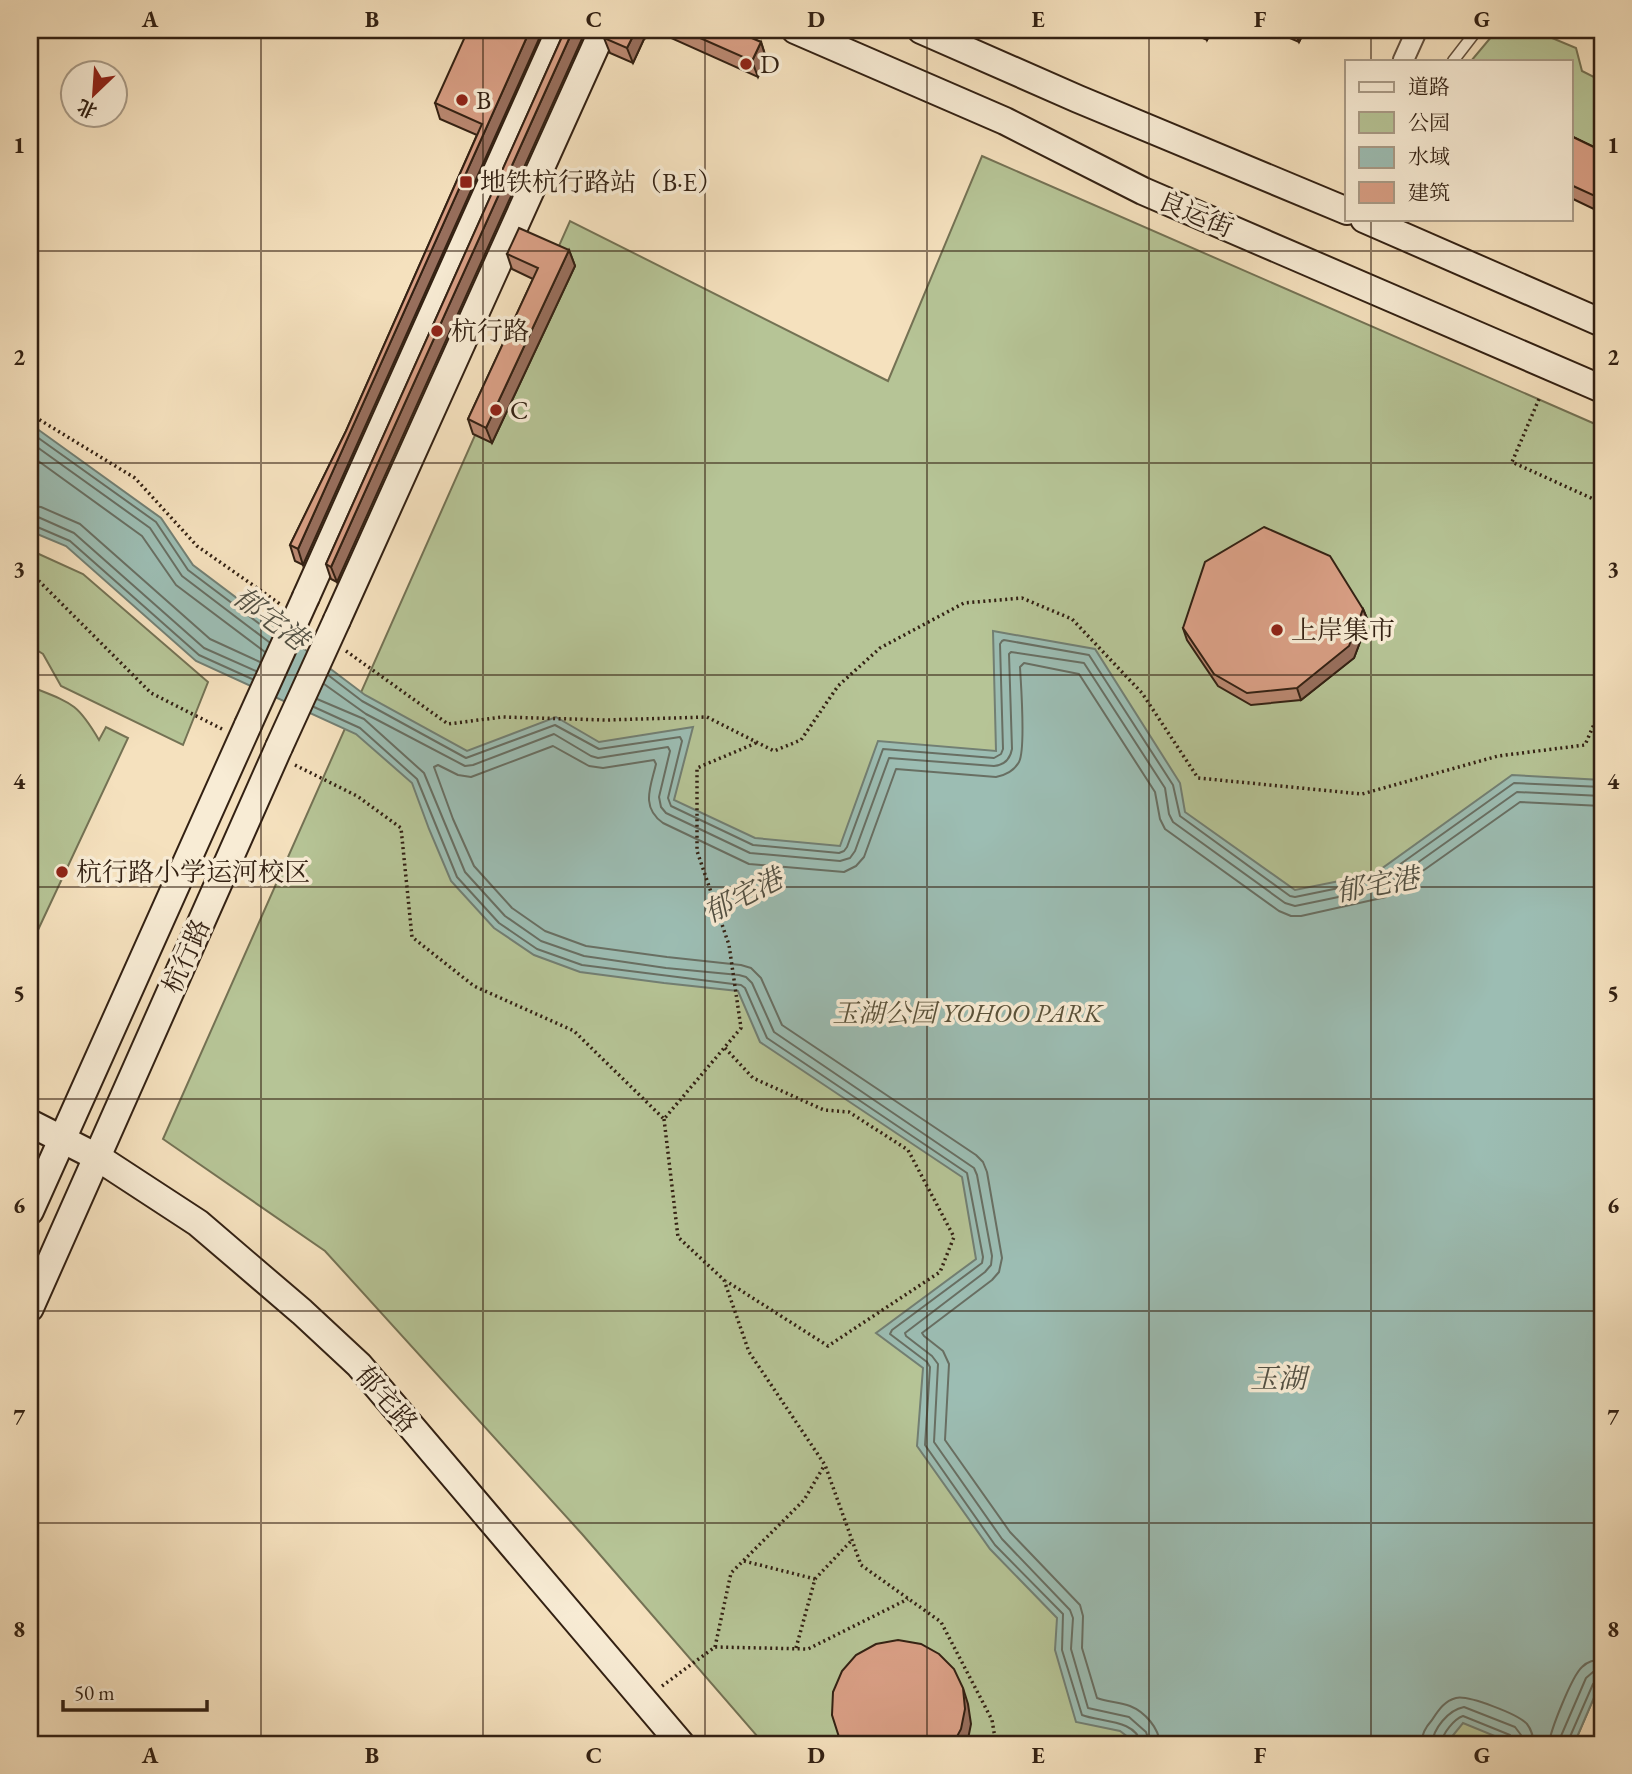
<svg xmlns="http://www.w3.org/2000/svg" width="1632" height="1774" font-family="'EB Garamond','Noto Serif SC',serif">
  <rect width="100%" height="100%" fill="#f5e1be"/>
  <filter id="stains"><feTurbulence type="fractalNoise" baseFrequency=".00286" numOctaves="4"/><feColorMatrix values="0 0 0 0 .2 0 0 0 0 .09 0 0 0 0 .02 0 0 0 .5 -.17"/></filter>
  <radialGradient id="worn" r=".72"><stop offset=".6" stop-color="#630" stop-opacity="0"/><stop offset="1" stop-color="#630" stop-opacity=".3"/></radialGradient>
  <g fill="#b6c496" stroke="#747254" stroke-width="2">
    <polygon points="1497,30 1533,30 1576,48 1582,71 1602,81 1602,151 1571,137 1571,61 1471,61"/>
    <polygon points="982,156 1602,427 1602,1679 1574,1744 764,1744 582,1534 325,1251 163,1139 570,221 888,381"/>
    <polygon points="30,550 83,574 208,682 183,745 61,686 43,654 30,646"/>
    <path d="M34,688C72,703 78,704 99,740L106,727L128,738L30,947V689Z"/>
  </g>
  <polygon fill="#9cbdb3" stroke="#727f73" stroke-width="2" points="30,425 36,428 161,518 193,565 365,695 467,751 556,717 599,742 693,727 674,800 755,838 840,846 878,741 996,751 993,631 1095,649 1180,783 1185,812 1295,890 1374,874 1512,775 1602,780 1602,1679 1574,1744 1514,1744 1463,1723 1446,1744 1137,1744 1120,1731 1076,1722 1055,1650 1057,1618 990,1549 917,1446 923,1368 876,1333 976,1259 962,1177 760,1042 738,991 664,983 580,972 534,955 494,928 451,881 429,829 412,783 356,734 196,661 66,546 30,531"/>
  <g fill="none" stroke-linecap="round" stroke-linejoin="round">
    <g stroke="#686f63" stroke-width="2">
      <polyline points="30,432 156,522 188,570 273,634"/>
      <polyline points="30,442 150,528 182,576 269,642"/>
      <polyline points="30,455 142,536 176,585 265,652"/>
      <polyline points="30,506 41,507 80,524 210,639 260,662"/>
      <polyline points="30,516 38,517 74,533 204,648 256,671"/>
      <polyline points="30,525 35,526 70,541 199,655 252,679"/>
      <polyline points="328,675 362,701 466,758 555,725 599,749 680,737 682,741 668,798 671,806 753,845 839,853 844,851 847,847 883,749 994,758 1001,754 1003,749 1000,644 1002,641 1004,640 1089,655 1173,785 1180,816 1290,896 1295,897 1378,880 1514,783 1602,787"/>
      <path d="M324,684L366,714L465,766L473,765L554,734L591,756L598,758L668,747L670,751L659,797L661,807L666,813L750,853L840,861L850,858L855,851L889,758L994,766C1004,765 1010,760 1012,749L1009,654L1011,652L1084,663L1165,788L1169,814L1173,822L1285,903L1295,906L1382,888L1517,792L1602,796"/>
      <polyline points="317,699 364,719 424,773 465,872 505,916 541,941 584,956 666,968 739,975 746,977 752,983 774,1032 974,1168 977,1175 992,1256 991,1265 985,1272 905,1333 906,1336 932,1356 938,1364 934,1442 1002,1539 1070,1610 1073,1618 1071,1649 1088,1708 1129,1717 1146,1732 1150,1744"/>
      <path d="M314,707L360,728L417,779L457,877L499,923L537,949L582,965L741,985L745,988L767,1038L967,1173L983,1257L982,1263L892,1330L890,1334L927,1362L930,1367L925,1445L995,1545L1063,1614L1062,1650L1082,1715C1099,1722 1137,1719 1141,1744"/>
      <path d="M1160,1744C1159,1728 1145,1712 1130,1706C1119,1702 1107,1702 1097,1698L1082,1648L1083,1616L1080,1605L1010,1532L945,1440L949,1364L943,1351L924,1336L922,1333L992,1280L999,1272L1002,1258L987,1172L983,1162L976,1155L782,1025L761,978L751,968L741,965L667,957L586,946L545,931L512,908L474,866L453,819L434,767L438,765L458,775L471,777L553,746L589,766L603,768L654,760L656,764C651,786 640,807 663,823L749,864L844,872L856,866L864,857L896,769L996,777C1006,775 1014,771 1019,762C1026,749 1021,686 1020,667L1024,663L1079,674L1155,792L1160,819L1165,829L1279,911L1291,916H1301L1386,897L1520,802L1602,806"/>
      <path d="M1421,1744C1422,1734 1425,1728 1432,1720C1438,1711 1444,1701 1456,1698C1468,1695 1518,1714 1527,1724C1532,1730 1533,1737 1534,1744"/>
      <path d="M1432,1744C1433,1729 1448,1710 1464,1707L1515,1727L1521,1735L1523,1744"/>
      <path d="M1441,1744C1442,1734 1454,1719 1463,1716L1510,1735L1513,1739L1514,1744"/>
      <path d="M1549,1744C1550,1731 1572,1676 1582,1667C1588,1661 1594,1660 1602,1660"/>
      <polyline points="1560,1744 1561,1736 1586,1678 1593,1672 1602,1670"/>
      <polyline points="1569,1744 1569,1739 1593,1684 1597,1680 1602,1679"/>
    </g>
    <defs>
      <g id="lane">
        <polyline points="1564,30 1570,32"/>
        <polyline points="1453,61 1477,30"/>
      </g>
      <polyline id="street" points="1403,61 1417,30"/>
      <g id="secondary">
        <polyline points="795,30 1005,121 1143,191 1602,389"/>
        <polyline points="921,30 1078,99 1347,211"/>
        <polyline points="1364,219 1602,323"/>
        <polyline points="306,597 560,30"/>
        <polyline points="337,620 603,30"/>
        <polyline points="30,1123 97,1157 198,1223 302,1312 359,1365 681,1744"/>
        <polyline points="30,1211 248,725"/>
        <polyline points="30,1308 279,747"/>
      </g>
    </defs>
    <use href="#lane" stroke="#64513e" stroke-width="13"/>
    <use href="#street" stroke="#64513e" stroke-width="23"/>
    <use href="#secondary" stroke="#332113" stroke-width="30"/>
    <g stroke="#332113" stroke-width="3.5" stroke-dasharray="2 3.5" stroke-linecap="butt">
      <polyline points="1539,399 1512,462 1602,503"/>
      <polyline points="30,414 135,478 197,546 280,604"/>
      <polyline points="30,574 35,577 151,693 222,729"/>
      <polyline points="346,651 448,724 502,717 606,720 707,717 774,751 801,740 838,686 880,648 964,603 1022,598 1072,619 1142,693 1198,778 1362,794 1498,756 1585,745 1602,706"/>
      <polyline points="295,765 357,796 401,828 412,937 474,986 574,1031 664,1119 741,1028 729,945 697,851 697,768 756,743"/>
      <polyline points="725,1048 753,1078 824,1110 849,1112 908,1150 954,1237 940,1272 828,1346 726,1281"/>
      <polyline points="664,1119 678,1237 724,1280 749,1352 825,1465 861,1565 941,1622 992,1720 996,1744"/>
      <polyline points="744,1561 815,1579"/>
      <polyline points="715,1647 731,1573 804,1500 824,1466"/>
      <polyline points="796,1648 815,1579 852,1540"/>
      <polyline points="662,1686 715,1647 808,1649 908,1599"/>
    </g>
    <use href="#lane" stroke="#f8ecd5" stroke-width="10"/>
    <use href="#street" stroke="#f8ecd5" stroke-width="19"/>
    <use href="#secondary" stroke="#f8ecd5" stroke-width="26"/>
    <defs>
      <g id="secondary-bridge">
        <polyline points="248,725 306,597"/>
        <polyline points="279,747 337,620"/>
      </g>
    </defs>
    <use href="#secondary-bridge" stroke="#332113" stroke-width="30" stroke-linecap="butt"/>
    <use href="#secondary-bridge" stroke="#f8ecd5" stroke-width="26"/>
  </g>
  <g fill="#bb8972" stroke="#332113" stroke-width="2">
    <polygon points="543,30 303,565 295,561 290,545 346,431 477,135 440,119 435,103"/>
    <polygon points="565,30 337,582 331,579 326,564"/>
    <polygon points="608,30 733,30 761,42 766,58 758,77 658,32 644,39 633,63 610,53 604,38"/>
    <polygon points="1185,30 1212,30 1207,40"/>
    <polygon points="1271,30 1305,30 1299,42"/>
    <polygon points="1571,136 1602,151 1602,213 1571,198"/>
    <polygon points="569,250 575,266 492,443 473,434 468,419 533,279 512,269 507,254"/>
    <polygon points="1363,609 1368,621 1354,658 1301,700 1251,705 1218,686 1187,640 1183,628"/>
  </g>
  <g fill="#986f5d" stroke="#332113" stroke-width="2">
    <polygon points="530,30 543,30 303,565 298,549"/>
    <polygon points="573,30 586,30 337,582 331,567"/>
    <polygon points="636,30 641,30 644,39 633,63 627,48"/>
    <polygon points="1204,30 1212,30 1207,40"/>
    <polygon points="1294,30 1305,30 1299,42"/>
    <polygon points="761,42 766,58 758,77 752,61"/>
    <polygon points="1602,185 1602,213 1597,197"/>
    <polygon points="569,250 575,266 492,443 486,428"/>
    <polygon points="1363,609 1368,621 1354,658 1301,700 1297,688"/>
    <polygon points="963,1688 968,1704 971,1724 967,1744 953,1744"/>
  </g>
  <g fill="#d99f85" stroke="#332113" stroke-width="2">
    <polygon points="468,30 530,30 298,549 290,545 346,431 482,124 435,103"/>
    <polygon points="565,30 573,30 331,567 326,564"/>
    <polygon points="608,30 636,30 627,48 604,38"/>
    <polygon points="682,30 733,30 761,42 752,61"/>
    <polygon points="1571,136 1602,151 1602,185 1597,197 1571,185"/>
    <polygon points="519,228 569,250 486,428 468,419 538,268 507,254"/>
    <polygon points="1264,527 1330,556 1363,609 1349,646 1297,688 1247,693 1214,674 1183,628 1205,562"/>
    <polygon points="898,1640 921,1644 939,1654 954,1669 963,1688 965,1709 961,1729 953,1744 844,1744 839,1737 832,1715 833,1692 842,1671 856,1655 876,1644"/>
  </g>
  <path fill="none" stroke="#332113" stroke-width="2" stroke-opacity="0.55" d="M261,30V1744M483,30V1744M705,30V1744M927,30V1744M1149,30V1744M1371,30V61M1371,219V1744M30,251H1602M30,463H1602M30,675H1602M30,887H1602M30,1099H1602M30,1311H1602M30,1523H1602"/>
  <g fill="#8f2418" stroke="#f8ecd5" stroke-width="2.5">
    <circle cx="746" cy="64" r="7"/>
    <circle cx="462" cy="100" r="7"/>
    <rect x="459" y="175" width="14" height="14" rx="3.5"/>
    <circle cx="437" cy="331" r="7"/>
    <circle cx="496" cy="410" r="7"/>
    <circle cx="1277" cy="630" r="7"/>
    <circle cx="62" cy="872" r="7"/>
  </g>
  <g text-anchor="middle" stroke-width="7" stroke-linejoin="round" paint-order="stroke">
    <g font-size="26" fill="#332113" stroke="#f8ecd5" text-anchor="start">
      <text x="760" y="73">D</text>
      <text x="476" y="109">B</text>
      <text x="480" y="191">地铁杭行路站（B·E）</text>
      <text x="451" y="340">杭行路</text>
      <text x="510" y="419">C</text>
      <text x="1291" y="639">上岸集市</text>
      <text x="76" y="881">杭行路小学运河校区</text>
    </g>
    <g font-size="26" fill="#332113" stroke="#f8ecd5">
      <text transform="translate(1196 214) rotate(23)" y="9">良运街</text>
      <text transform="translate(186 956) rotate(-66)" y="9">杭行路</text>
      <text transform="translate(387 1399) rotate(49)" y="9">郁宅路</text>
    </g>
    <g font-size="26" font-style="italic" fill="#5a523a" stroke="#f8ecd5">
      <text x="967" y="1022">玉湖公园 YOHOO PARK</text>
    </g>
    <g font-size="28" font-style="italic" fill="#525043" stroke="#f8ecd5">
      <text transform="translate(271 618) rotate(37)" y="10">郁宅港</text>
      <text transform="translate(1377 884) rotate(-10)" y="10">郁宅港</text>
      <text transform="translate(743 895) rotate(-27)" y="10">郁宅港</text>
      <text x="1278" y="1388">玉湖</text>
    </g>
  </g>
  <rect width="1632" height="1774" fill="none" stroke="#f5e1be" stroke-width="77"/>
  <rect x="1345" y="60" width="228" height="161" fill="#f8ecd5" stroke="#a99b87" stroke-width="2"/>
  <rect x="1359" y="82" width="35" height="10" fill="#f8ecd5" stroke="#a99b87" stroke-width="2"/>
  <text x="1408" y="94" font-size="21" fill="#332113">道路</text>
  <rect x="1359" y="112" width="35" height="21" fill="#b6c496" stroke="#a99b87" stroke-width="2"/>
  <text x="1408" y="130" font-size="21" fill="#332113">公园</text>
  <rect x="1359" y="147" width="35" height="21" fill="#9cbdb3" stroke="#a99b87" stroke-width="2"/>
  <text x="1408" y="164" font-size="21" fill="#332113">水域</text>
  <rect x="1359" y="182" width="35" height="21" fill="#d99f85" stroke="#a99b87" stroke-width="2"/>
  <text x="1408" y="200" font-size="21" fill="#332113">建筑</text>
  <g transform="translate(94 94) rotate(205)"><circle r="33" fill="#f8ecd5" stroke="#a99b87" stroke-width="2"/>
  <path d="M0-5L12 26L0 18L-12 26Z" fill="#8f2418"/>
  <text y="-10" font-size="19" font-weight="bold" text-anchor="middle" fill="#332113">北</text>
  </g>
  <path d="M63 1700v10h144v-10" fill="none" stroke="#332113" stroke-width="3.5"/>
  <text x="74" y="1700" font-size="21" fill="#332113" stroke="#f8ecd5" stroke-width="5" paint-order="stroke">50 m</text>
  <rect x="38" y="38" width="1556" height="1698" fill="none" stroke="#332113" stroke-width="2.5"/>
  <g font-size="23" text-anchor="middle" font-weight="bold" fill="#332113">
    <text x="150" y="27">A</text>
    <text x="372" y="27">B</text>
    <text x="594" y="27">C</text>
    <text x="816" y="27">D</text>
    <text x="1038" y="27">E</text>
    <text x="1260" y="27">F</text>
    <text x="1482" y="27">G</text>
    <text x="19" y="153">1</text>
    <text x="1613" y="153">1</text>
    <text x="19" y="365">2</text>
    <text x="1613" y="365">2</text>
    <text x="19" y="577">3</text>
    <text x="1613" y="577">3</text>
    <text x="19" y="789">4</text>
    <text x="1613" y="789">4</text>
    <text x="19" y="1001">5</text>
    <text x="1613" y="1001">5</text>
    <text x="19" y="1213">6</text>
    <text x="1613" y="1213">6</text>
    <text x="19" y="1425">7</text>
    <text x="1613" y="1425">7</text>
    <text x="19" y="1637">8</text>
    <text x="1613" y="1637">8</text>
    <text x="150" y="1763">A</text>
    <text x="372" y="1763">B</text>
    <text x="594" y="1763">C</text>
    <text x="816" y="1763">D</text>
    <text x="1038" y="1763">E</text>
    <text x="1260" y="1763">F</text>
    <text x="1482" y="1763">G</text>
  </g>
  <rect width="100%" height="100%" filter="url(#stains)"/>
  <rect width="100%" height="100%" fill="url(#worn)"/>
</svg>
